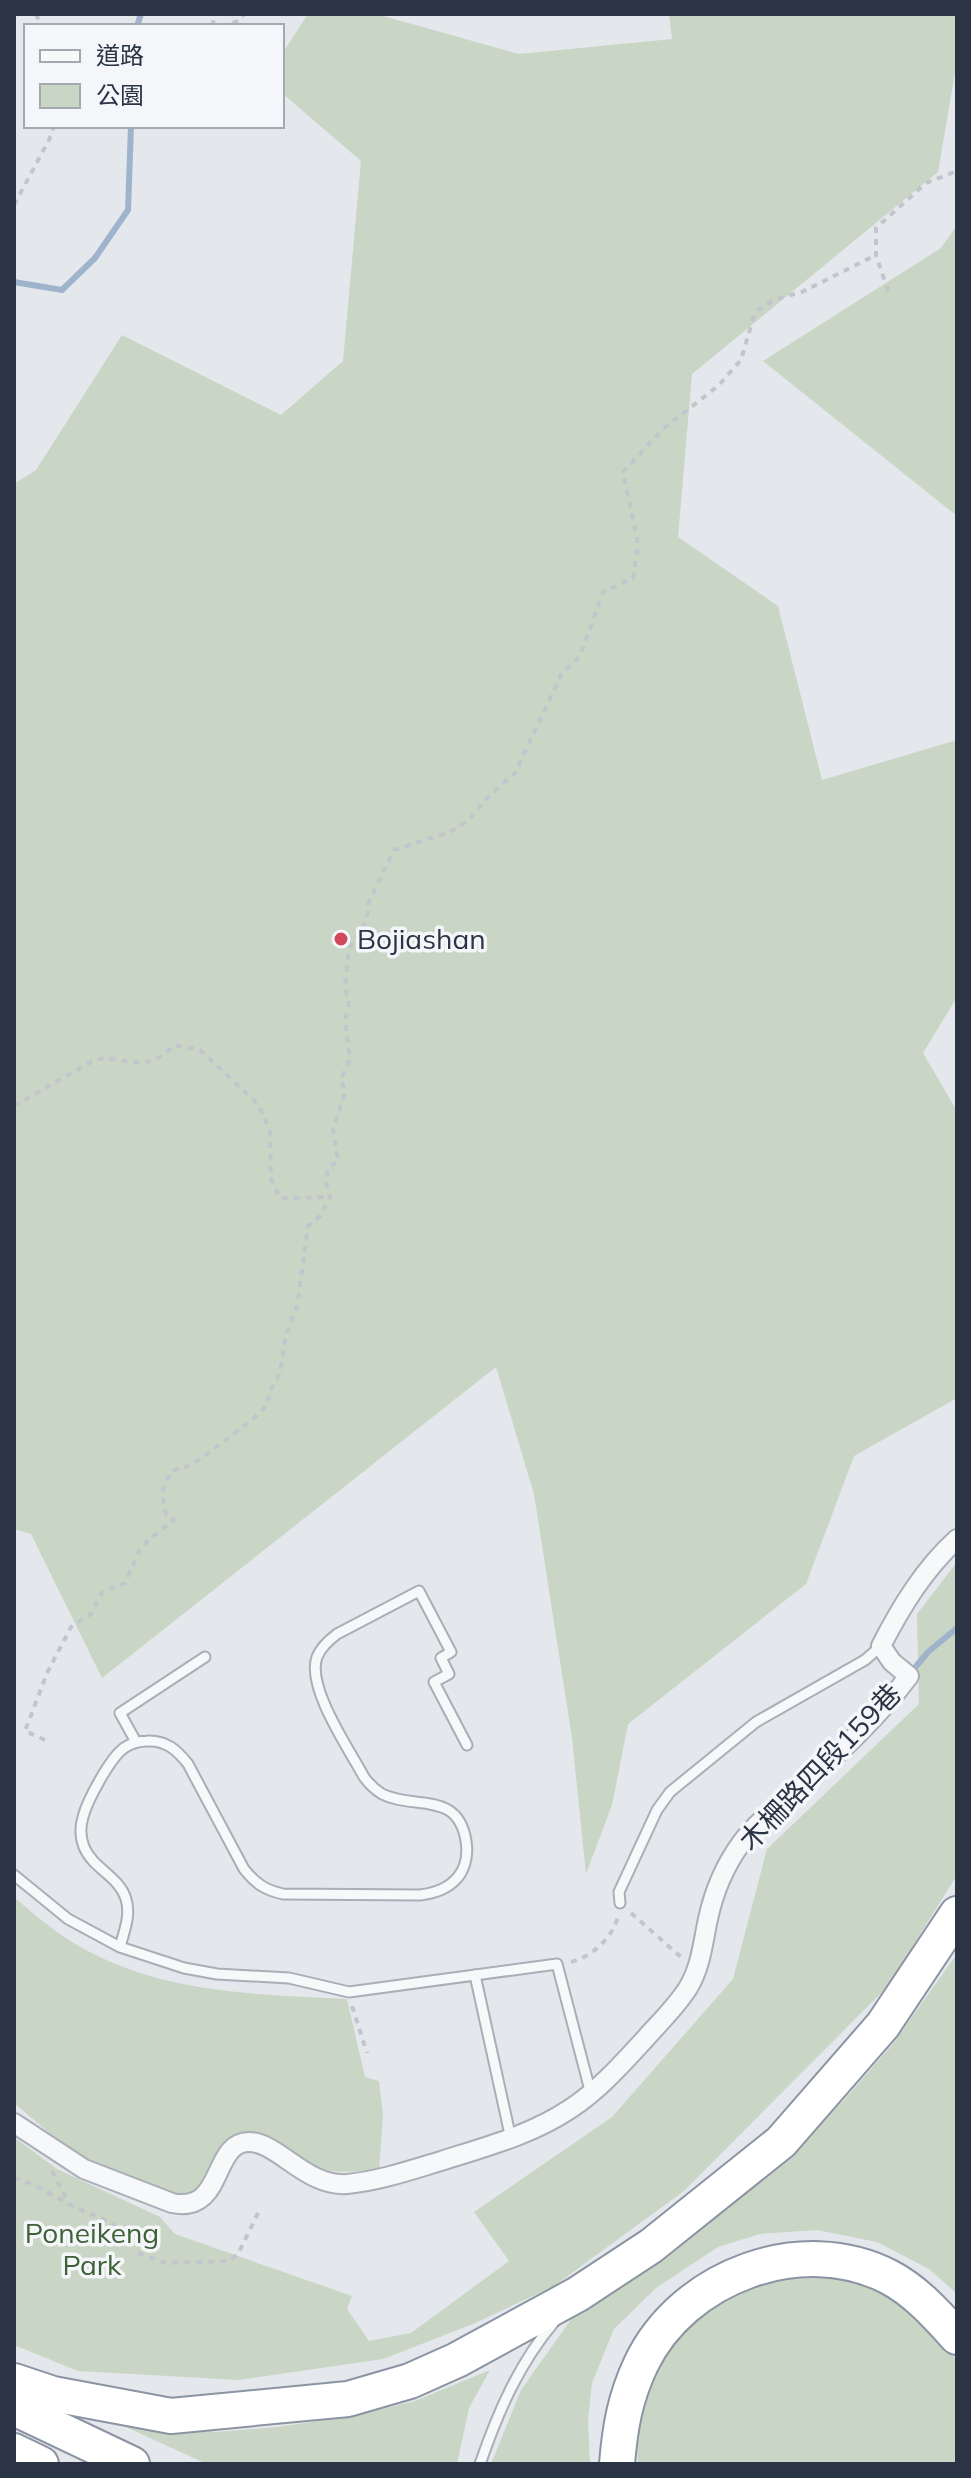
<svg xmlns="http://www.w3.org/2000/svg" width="971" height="2478" font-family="Mulish,'Noto Sans TC',sans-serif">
  <rect width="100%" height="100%" fill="#e4e7ec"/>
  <g fill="#c9d6c5">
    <polygon points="308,14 376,14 519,54 672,39 669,14 957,14 957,61 938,172 692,374 678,537 778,606 822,780 957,740 957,997 923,1053 957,1111 957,1398 854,1456 806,1584 628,1724 612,1805 586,1874 572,1738 534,1494 496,1367 102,1678 31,1534 14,1529 14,484 36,470 122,335 281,415 343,361 361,161 282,93 282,54"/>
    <polygon points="957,225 957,516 763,361 941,248"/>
    <polygon points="957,1562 957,1875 888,1986 684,2191 554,2286 473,2324 383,2359 239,2380 78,2371 14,2345 14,2137 57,2169 160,2217 175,2234 352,2296 347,2309 369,2341 411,2333 509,2261 474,2212 612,2117 733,1979 767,1849 919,1704 917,1614"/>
    <path d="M14,1897C28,1909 42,1921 57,1932C143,1993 247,1994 347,1999L365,2077L379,2081L383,2115L379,2170C358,2171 332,2175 311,2166C295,2159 281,2144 265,2136C228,2118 209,2167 197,2191L178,2195L73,2153L14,2103Z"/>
    <polygon points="957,1954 957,2294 929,2269 877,2242 817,2230 760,2234 718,2247 656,2288 614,2329 592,2383 588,2421 590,2464 491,2464 521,2390 572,2318 788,2155 842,2102 892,2045"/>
    <polygon points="815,2274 857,2282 896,2302 945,2346 957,2360 957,2464 638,2464 636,2432 642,2389 684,2324 726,2293 775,2278"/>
    <polygon points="490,2370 469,2408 457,2464 207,2464 117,2423 217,2432 277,2427 353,2416 415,2401"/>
  </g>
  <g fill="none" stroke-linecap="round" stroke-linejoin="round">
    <g stroke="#9fb4cc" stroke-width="6">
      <polyline points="137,26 141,14"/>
      <polyline points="14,282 62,290 95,258 128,210 131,126"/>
      <polyline points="913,1670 928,1652 957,1628"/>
    </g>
    <defs>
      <g id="lane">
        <polyline points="136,1742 120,1713 205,1657"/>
        <polyline points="14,1875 68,1919 120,1947 184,1968 217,1974 289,1978 349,1992 557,1964 591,2094"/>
        <polyline points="620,1903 619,1892 657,1810 670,1792 756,1722 865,1660 881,1646"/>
        <path d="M120,1947C124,1931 131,1916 126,1899C119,1876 93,1869 84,1847C80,1837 80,1827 83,1817C87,1801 110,1758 124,1748C130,1744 139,1741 147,1741C166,1740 177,1750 188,1764L244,1869C256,1884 265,1890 283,1894L420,1895C435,1893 448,1889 458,1877C466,1867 468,1853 466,1841C458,1790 413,1810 382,1794C374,1789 369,1784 364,1777C349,1749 306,1687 317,1657C321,1647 329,1640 337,1634L419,1591L451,1652L441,1658L449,1674L434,1682L467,1745"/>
        <polyline points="475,1975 511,2139"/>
        <path d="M480,2464C498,2412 519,2363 555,2321"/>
      </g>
      <path id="street" d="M14,2123L84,2169L172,2203C225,2214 211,2142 249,2142C278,2142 306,2187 347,2184C379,2181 411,2170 441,2161C485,2147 531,2135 570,2109C599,2090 622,2064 645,2039C659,2023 676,2007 688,1988C701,1967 703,1942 708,1919C714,1891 725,1865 742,1842C759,1819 783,1803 804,1784C841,1751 879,1716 909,1676L892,1662L881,1646C901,1607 924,1569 957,1539"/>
      <g id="highway">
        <polyline points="14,2381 53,2394 171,2416 348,2399 410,2381 457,2360 578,2294 651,2246 781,2142 883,2025 957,1914"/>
        <polyline points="14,2408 132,2464"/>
        <polyline points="14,2451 41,2464"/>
        <path d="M617,2464C620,2427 625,2398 641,2364C683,2276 802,2232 889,2277C916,2291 938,2316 957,2337"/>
      </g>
    </defs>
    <use href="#lane" stroke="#a9aeb7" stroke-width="13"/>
    <use href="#street" stroke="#a9aeb7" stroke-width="22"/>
    <use href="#highway" stroke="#8b94a3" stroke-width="38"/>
    <g stroke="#c2c5cb" stroke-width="4" stroke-dasharray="6 6" stroke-linecap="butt">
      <polyline points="36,14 41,26"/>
      <polyline points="212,26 216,14"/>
      <polyline points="221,26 239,21 244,14"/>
      <polyline points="14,205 49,140 54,126"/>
      <polyline points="888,291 876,255 876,228 926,183 957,171"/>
      <path d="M14,1106L96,1059C133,1057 144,1075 175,1045L200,1050L258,1104L270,1131L271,1179L280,1198L330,1197"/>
      <polyline points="45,1740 25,1731 47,1673 71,1627 91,1614 102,1592 125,1583 141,1547 174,1519 166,1514 162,1492 171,1471 192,1465 251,1421 267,1405 270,1391 280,1373 286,1334 297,1307 308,1226 320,1216 330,1197 326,1183 328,1168 338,1161 333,1130 345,1093 341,1079 350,1059 345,1020 349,1005 345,987 349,948 366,922 369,902 394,850 450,832 469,820 485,800 515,773 562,673 580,656 603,592 633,578 638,544 623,472 663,429 718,386 741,360 755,312 776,299 802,292 876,255"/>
      <polyline points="631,1913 681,1957"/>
      <path d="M571,1962C593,1956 611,1939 618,1917"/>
      <polyline points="352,2006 367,2053"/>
      <polyline points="52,2171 68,2202"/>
      <path d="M14,2178C37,2184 56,2198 77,2208C98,2218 109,2219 127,2235L122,2246"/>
      <polyline points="138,2253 166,2263 229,2261 238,2254 259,2211"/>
    </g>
    <use href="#lane" stroke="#f7f8fa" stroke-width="9"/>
    <use href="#street" stroke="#f7f8fa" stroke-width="18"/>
    <use href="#highway" stroke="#fff" stroke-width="34"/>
  </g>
  <circle fill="#d1495b" stroke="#f4f6f9" stroke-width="3" cx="341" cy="939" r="8"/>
  <g text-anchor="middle" stroke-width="7" stroke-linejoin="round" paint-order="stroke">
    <g font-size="28" fill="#2b3445" stroke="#f4f6f9" text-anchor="start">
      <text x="357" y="949">Bojiashan</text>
    </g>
    <g font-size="28" fill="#2b3445" stroke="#f4f6f9">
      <text transform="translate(820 1767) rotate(-46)" y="10">木柵路四段159巷</text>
    </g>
    <g font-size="28" fill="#3f6138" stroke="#f4f6f9">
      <text x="92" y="2243">Poneikeng<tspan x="92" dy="32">Park</tspan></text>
    </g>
  </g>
  <rect width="971" height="2478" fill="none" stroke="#2b3445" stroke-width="32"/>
  <rect x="24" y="24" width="260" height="104" fill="#f4f6f9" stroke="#a4a8b1" stroke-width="2"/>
  <rect x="40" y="50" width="40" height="12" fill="#f7f8fa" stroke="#a4a8b1" stroke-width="2"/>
  <text x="96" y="64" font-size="24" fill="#2b3445">道路</text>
  <rect x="40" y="84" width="40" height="24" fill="#c9d6c5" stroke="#a4a8b1" stroke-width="2"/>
  <text x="96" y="104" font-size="24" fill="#2b3445">公園</text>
</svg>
